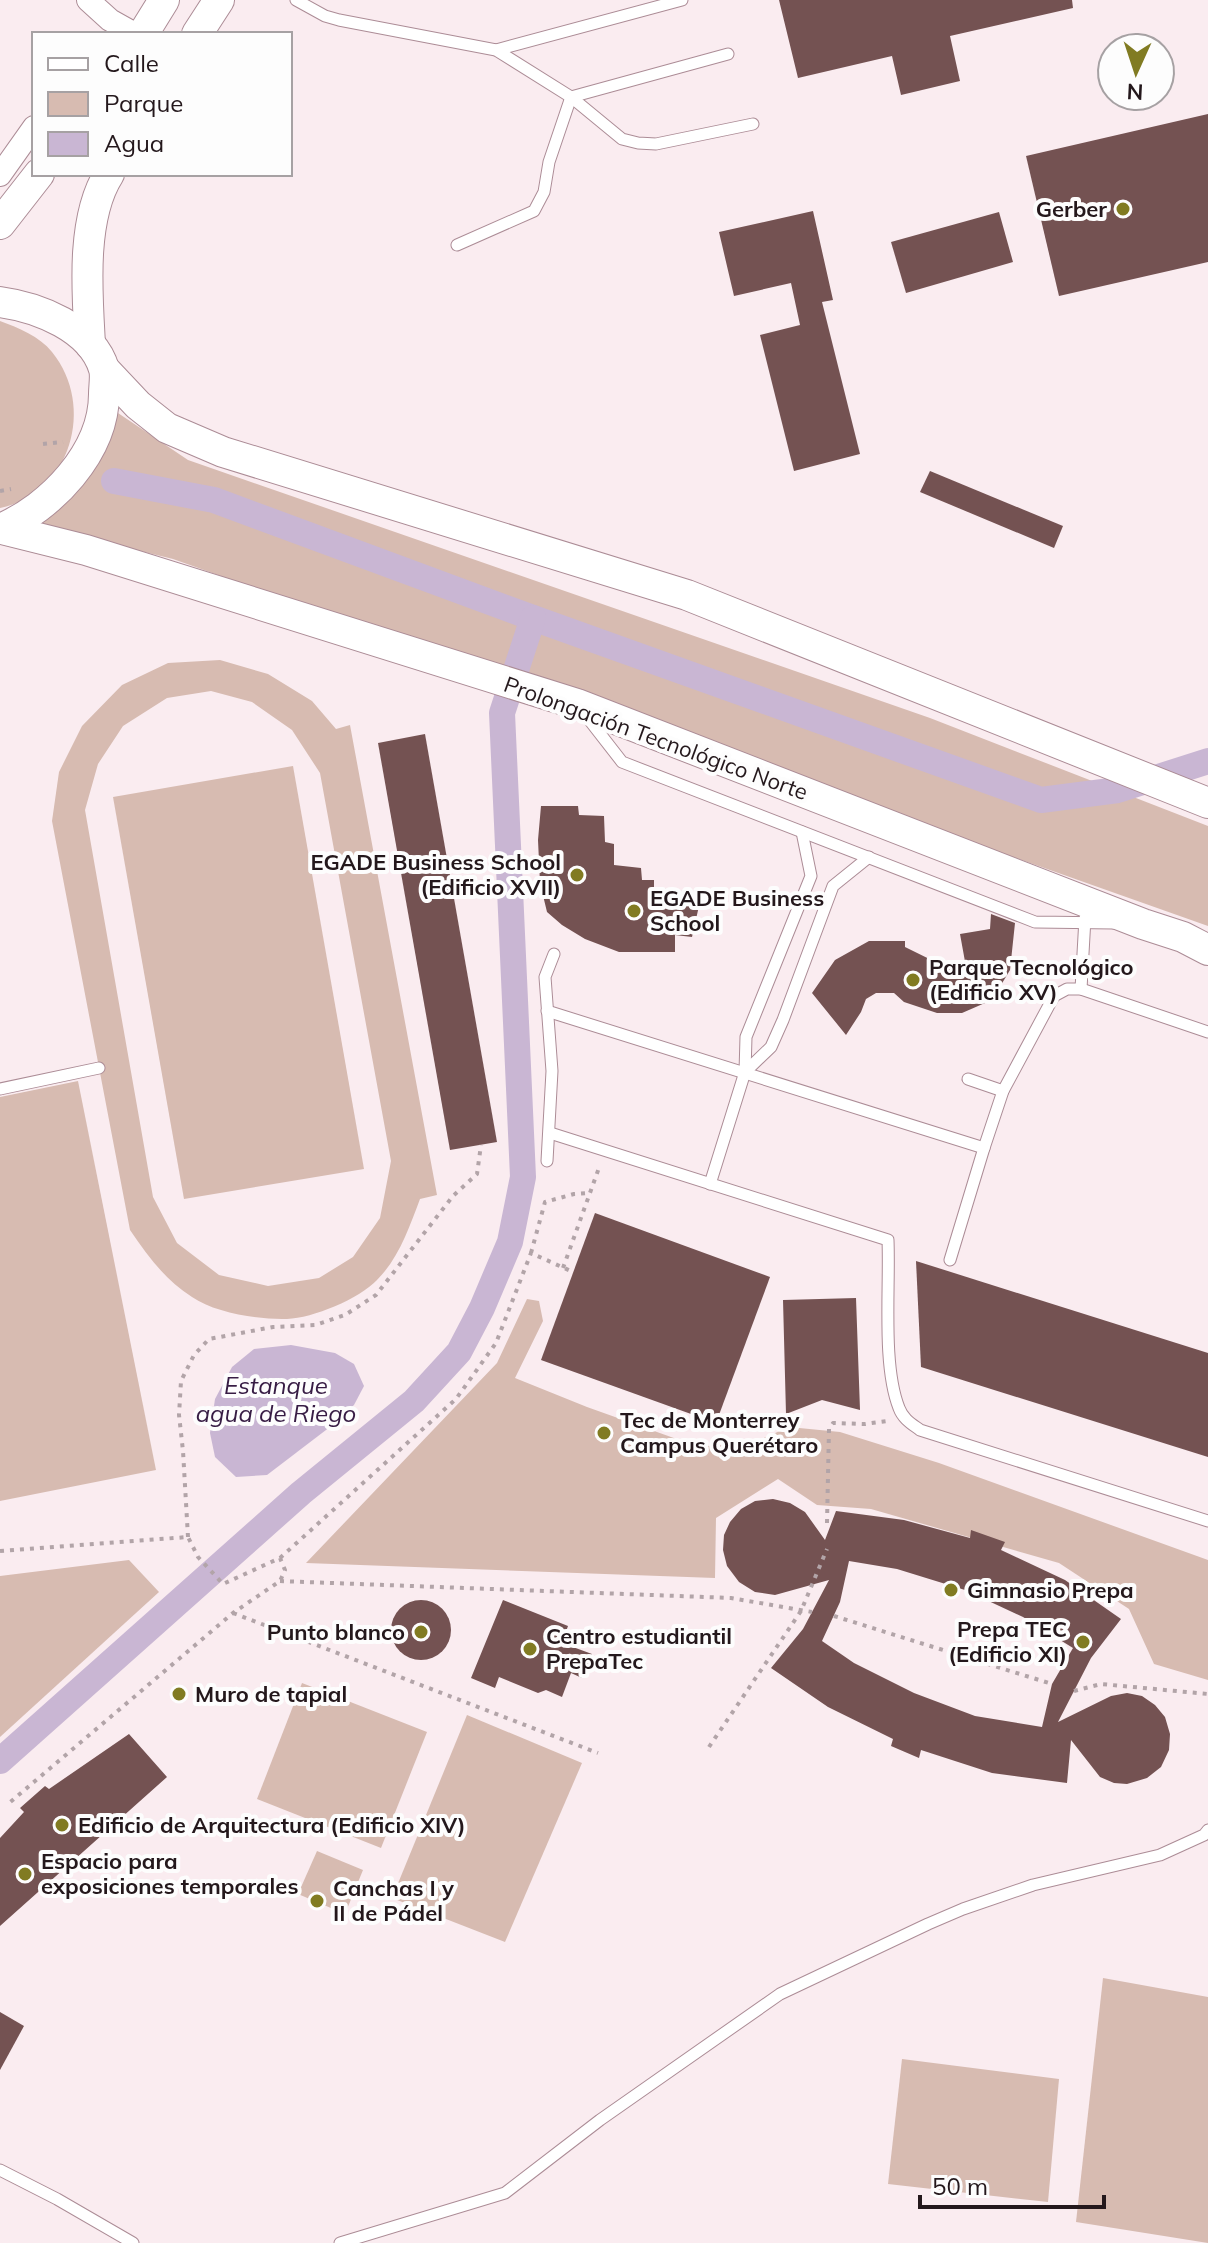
<svg xmlns="http://www.w3.org/2000/svg" width="1208" height="2243" font-family="Mulish,sans-serif">
  <rect width="100%" height="100%" fill="#faecf0"/>
  <g fill="#d7bbb1" fill-rule="evenodd">
    <path d="M0,321C19,328 39,336 52,352C96,406 71,494 0,508Z"/>
    <polygon points="112,409 188,460 930,718 1208,826 1208,926 173,559 26,523"/>
    <path d="M220,660L268,674L312,701L336,729L350,725L437,1195L420,1199C409,1228 399,1258 377,1280C359,1299 313,1318 287,1319C260,1320 215,1313 192,1297C164,1279 148,1256 130,1230L52,821L59,772L82,726L122,685L168,663ZM211,691L252,702L292,730L320,773L391,1161L380,1218L353,1257L319,1278L268,1286L219,1275L177,1243L153,1197L85,810L98,764L123,726L167,698Z"/>
    <polygon points="293,766 364,1169 184,1199 113,797"/>
    <polygon points="78,1081 156,1470 0,1501 0,1097"/>
    <polygon points="527,1299 539,1301 543,1321 515,1378 587,1407 699,1447 721,1445 748,1445 789,1427 840,1432 939,1463 1208,1560 1208,1680 1154,1664 1129,1609 1059,1563 871,1509 817,1505 778,1479 716,1518 715,1578 306,1563 497,1363"/>
    <polygon points="129,1560 159,1592 0,1737 0,1576"/>
    <polygon points="302,1683 427,1732 381,1848 257,1799"/>
    <polygon points="467,1715 582,1763 505,1942 392,1898"/>
    <polygon points="317,1851 363,1870 345,1914 298,1894"/>
    <polygon points="1103,1978 1208,1997 1208,2243 1076,2222"/>
    <polygon points="902,2059 1059,2079 1048,2202 888,2184"/>
  </g>
  <polygon fill="#c9b6d3" points="291,1345 335,1353 354,1364 364,1386 354,1405 326,1430 267,1475 236,1477 215,1457 210,1433 215,1399 232,1367 254,1349"/>
  <g fill="none" stroke-linecap="round" stroke-linejoin="round">
    <g stroke="#c9b6d3" stroke-width="26">
      <polyline points="114,481 214,500 533,618 1041,800 1118,790 1208,761"/>
      <polyline points="0,1761 301,1493 414,1401 459,1352 482,1308 510,1242 523,1177 502,713 533,618"/>
    </g>
  </g>
  <g fill="#745252" fill-rule="evenodd">
    <polygon points="779,0 1072,0 1073,8 950,36 960,81 901,95 892,56 798,78"/>
    <polygon points="1208,114 1208,262 1059,296 1026,156"/>
    <polygon points="813,211 833,300 822,302 860,454 794,471 760,335 800,325 791,283 734,296 719,232"/>
    <polygon points="999,212 1013,262 906,293 891,242"/>
    <polygon points="930,471 1063,526 1054,548 920,492"/>
    <polygon points="425,734 497,1142 450,1150 378,743"/>
    <polygon points="541,806 578,806 579,815 604,816 605,842 614,844 614,865 641,868 642,880 654,880 654,888 668,889 671,894 701,897 692,937 675,935 675,952 619,952 585,939 562,925 547,912 540,883 538,840"/>
    <polygon points="991,914 1015,923 1010,970 998,990 985,1003 962,1013 937,1013 904,1002 894,993 876,993 866,999 861,1012 846,1035 812,993 835,960 869,941 905,941 905,947 968,978 960,934 990,929"/>
    <polygon points="595,1213 770,1277 716,1423 541,1360"/>
    <polygon points="916,1261 1208,1353 1208,1457 921,1367"/>
    <polygon points="856,1298 860,1410 822,1400 786,1414 783,1300"/>
    <path d="M773,1499L790,1503L805,1512L825,1540L836,1511L904,1520L970,1538L971,1530L1005,1542L1001,1550L1065,1580L1121,1619L1091,1658L1058,1722L1111,1696L1127,1693L1142,1696L1155,1705L1165,1717L1170,1734L1169,1750L1161,1767L1147,1778L1127,1784L1114,1783L1100,1777L1071,1740L1067,1783L992,1773L921,1750L919,1758L891,1746L893,1739L828,1707L771,1668L803,1629L829,1580L775,1595L755,1592L739,1582L727,1566L723,1550L724,1535L730,1522L741,1509L755,1501ZM849,1561L897,1569L965,1590L1023,1617L1073,1648L1052,1684L1042,1727L975,1716L914,1693L854,1663L822,1641L840,1602Z"/>
    <polygon points="503,1600 568,1626 562,1643 592,1654 582,1678 571,1673 562,1697 546,1690 538,1693 499,1677 495,1688 471,1678"/>
    <circle cx="421" cy="1630" r="30"/>
    <polygon points="129,1734 167,1777 0,1926 0,1838 24,1812 20,1808 45,1786 49,1789"/>
    <polygon points="0,2012 24,2026 0,2070"/>
  </g>
  <g fill="none" stroke-linecap="round" stroke-linejoin="round">
    <defs>
      <g id="service">
        <polyline points="296,0 325,16 339,20 496,50 571,97 622,139 638,143 656,144 753,124"/>
        <polyline points="496,50 682,0"/>
        <polyline points="457,245 534,211 544,192 549,162 571,97 728,54"/>
        <polyline points="587,717 622,762 1035,922 1114,923"/>
        <polyline points="1081,989 1085,918"/>
        <polyline points="547,1011 984,1148"/>
        <polyline points="745,1072 771,1047 783,1020 833,886 869,857"/>
        <polyline points="968,1079 1003,1091"/>
        <polyline points="0,1089 99,1068"/>
        <path d="M550,1133L888,1240C890,1288 882,1365 899,1408C903,1419 912,1424 920,1430L1208,1521"/>
        <polyline points="547,1161 552,1071 545,977 554,954"/>
        <polyline points="710,1184 745,1072 746,1037 811,876 802,832"/>
        <polyline points="950,1260 984,1148 1003,1091 1054,996 1067,989 1081,989 1208,1032"/>
        <polyline points="0,2170 57,2199 133,2243"/>
        <polyline points="340,2243 505,2193 600,2120 780,1994 928,1924 963,1909 1033,1885 1160,1855 1204,1835 1208,1830"/>
      </g>
      <g id="minor">
        <polyline points="88,0 110,20 135,34"/>
        <polyline points="0,175 34,127"/>
      </g>
      <g id="secondary">
        <polyline points="143,34 164,0"/>
        <polyline points="197,34 219,0"/>
        <polyline points="0,224 39,174"/>
        <path d="M0,302C38,307 92,328 104,369C106,376 104,386 104,394C104,452 51,508 0,529"/>
        <path d="M90,344C87,292 81,218 109,174"/>
        <polyline points="105,370 138,405 167,428 223,452 687,595 1208,803"/>
        <polyline points="2,529 86,550 577,704 1143,924 1183,937 1208,950"/>
      </g>
    </defs>
    <use href="#service" stroke="#ac8c96" stroke-width="13"/>
    <use href="#minor" stroke="#ac8c96" stroke-width="24"/>
    <use href="#secondary" stroke="#ac8c96" stroke-width="32"/>
    <g stroke="#b2a4a8" stroke-width="4" stroke-dasharray="4 6" stroke-linecap="butt">
      <polyline points="43,444 63,442"/>
      <polyline points="0,491 11,489"/>
      <polyline points="531,1253 545,1202 574,1194 589,1193"/>
      <polyline points="563,1268 600,1165"/>
      <polyline points="827,1523 829,1429 833,1423 865,1424 887,1421"/>
      <polyline points="188,1537 183,1451 179,1415 181,1381 194,1355 209,1339 273,1327 315,1325 345,1315 376,1295 453,1196 477,1174 481,1145"/>
      <polyline points="0,1551 188,1537 198,1557 223,1584 280,1558 285,1570 280,1581 233,1613 8,1804 7,1802"/>
      <polyline points="280,1558 456,1399 496,1343 531,1253 573,1272"/>
      <polyline points="280,1581 731,1598 812,1612"/>
      <polyline points="233,1613 598,1753"/>
      <polyline points="834,1616 1052,1684"/>
      <polyline points="1074,1691 1101,1684 1208,1694"/>
      <polyline points="709,1747 801,1611 827,1549"/>
    </g>
    <use href="#service" stroke="#fff" stroke-width="11"/>
    <use href="#minor" stroke="#fff" stroke-width="22"/>
    <use href="#secondary" stroke="#fff" stroke-width="30"/>
  </g>
  <g fill="#817b22" stroke="#fdfdfd" stroke-width="3">
    <circle cx="1123" cy="209" r="8"/>
    <circle cx="577" cy="875" r="8"/>
    <circle cx="634" cy="911" r="8"/>
    <circle cx="913" cy="980" r="8"/>
    <circle cx="604" cy="1433" r="8"/>
    <circle cx="951" cy="1590" r="8"/>
    <circle cx="421" cy="1632" r="8"/>
    <circle cx="1083" cy="1642" r="8"/>
    <circle cx="530" cy="1649" r="8"/>
    <circle cx="179" cy="1694" r="8"/>
    <circle cx="62" cy="1825" r="8"/>
    <circle cx="25" cy="1874" r="8"/>
    <circle cx="317" cy="1901" r="8"/>
  </g>
  <g text-anchor="middle" stroke-width="8" stroke-linejoin="round" paint-order="stroke">
    <g font-size="22" font-weight="bold" fill="#24181c" stroke="#fdfdfd" text-anchor="start">
      <text x="1107" y="217" text-anchor="end">Gerber</text>
      <text x="561" y="870" text-anchor="end">EGADE Business School<tspan x="561" dy="25">(Edificio XVII)</tspan></text>
      <text x="650" y="906">EGADE Business<tspan x="650" dy="25">School</tspan></text>
      <text x="929" y="975">Parque Tecnológico<tspan x="929" dy="25">(Edificio XV)</tspan></text>
      <text x="620" y="1428">Tec de Monterrey<tspan x="620" dy="25">Campus Querétaro</tspan></text>
      <text x="967" y="1598">Gimnasio Prepa</text>
      <text x="1067" y="1637" text-anchor="end">Prepa TEC<tspan x="1067" dy="25">(Edificio XI)</tspan></text>
      <text x="405" y="1640" text-anchor="end">Punto blanco</text>
      <text x="546" y="1644">Centro estudiantil<tspan x="546" dy="25">PrepaTec</tspan></text>
      <text x="195" y="1702">Muro de tapial</text>
      <text x="78" y="1833">Edificio de Arquitectura (Edificio XIV)</text>
      <text x="41" y="1869">Espacio para<tspan x="41" dy="25">exposiciones temporales</tspan></text>
      <text x="333" y="1896">Canchas I y<tspan x="333" dy="25">II de Pádel</tspan></text>
    </g>
    <g font-size="22" fill="#24181c" stroke="#fdfdfd">
      <text transform="translate(656 738) rotate(20)" y="8">Prolongación Tecnológico Norte</text>
    </g>
    <g font-size="24" font-style="italic" fill="#371c44" stroke="#fdfdfd">
      <text x="276" y="1394">Estanque<tspan x="276" dy="28">agua de Riego</tspan></text>
    </g>
  </g>
  <rect x="32" y="32" width="260" height="144" fill="#fdfdfd" stroke="#a6a1a3" stroke-width="2"/>
  <rect x="48" y="58" width="40" height="12" fill="#ffffff" stroke="#a6a1a3" stroke-width="2"/>
  <text x="104" y="72" font-size="24" fill="#24181c">Calle</text>
  <rect x="48" y="92" width="40" height="24" fill="#d7bbb1" stroke="#a6a1a3" stroke-width="2"/>
  <text x="104" y="112" font-size="24" fill="#24181c">Parque</text>
  <rect x="48" y="132" width="40" height="24" fill="#c9b6d3" stroke="#a6a1a3" stroke-width="2"/>
  <text x="104" y="152" font-size="24" fill="#24181c">Agua</text>
  <g transform="translate(1136 72) rotate(183)"><circle r="38" fill="#fdfdfd" stroke="#a6a1a3" stroke-width="2"/>
  <path d="M0-6L14 30L0 20L-14 30Z" fill="#817b22"/>
  <text y="-12" font-size="22" font-weight="bold" text-anchor="middle" fill="#24181c">N</text>
  </g>
  <path d="M920 2195v12h184v-12" fill="none" stroke="#24181c" stroke-width="4"/>
  <text x="932" y="2195" font-size="24" fill="#24181c" stroke="#fdfdfd" stroke-width="6" paint-order="stroke">50 m</text>
</svg>
